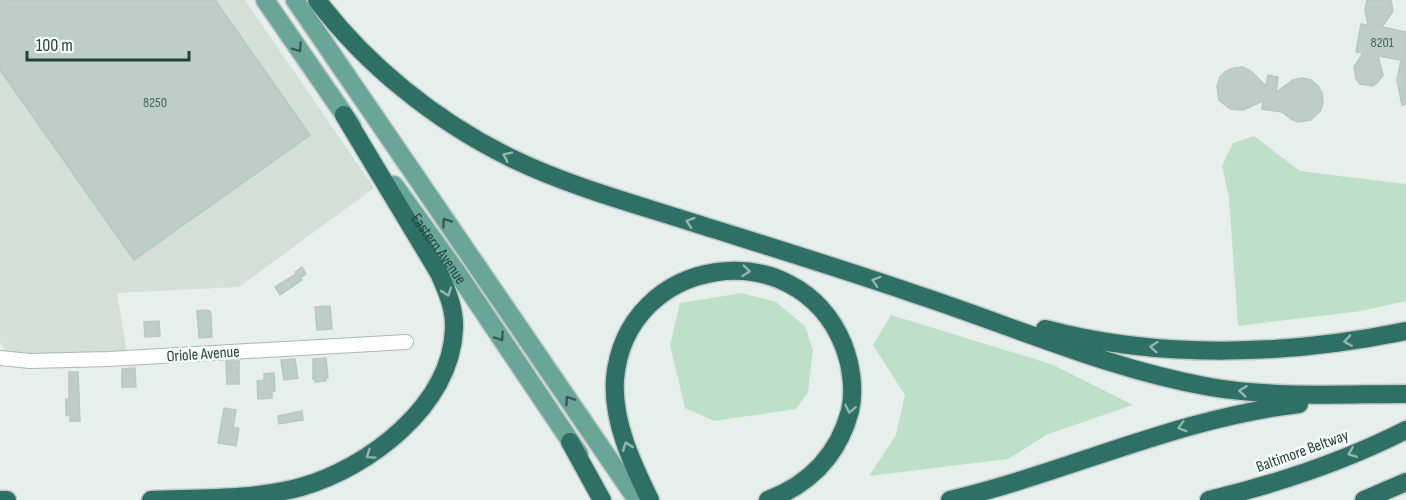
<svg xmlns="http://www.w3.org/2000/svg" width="1406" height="500" font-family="'Sofia Sans Condensed',sans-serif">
  <rect width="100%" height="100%" fill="#e6efeb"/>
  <polygon fill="#d4dfda" points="0,0 245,0 374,188 239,287 117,293 127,354 37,357 8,354 0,343"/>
  <g fill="#bee0c8">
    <polygon points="1254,136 1300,171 1406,184 1406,301 1361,311 1238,326 1229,198 1222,166 1233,143"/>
    <polygon points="742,293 776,302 805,326 813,350 808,392 796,409 714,421 685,408 670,345 680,303"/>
    <polygon points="891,315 1051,364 1133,405 1048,434 1008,459 869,476 896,435 905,395 873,345"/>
  </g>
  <g fill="#bdcdc7" stroke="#b7c9c2" stroke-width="1.5">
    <polygon points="0,0 215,0 310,135 134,260 0,70"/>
    <polygon points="1367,0 1391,0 1393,11 1382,27 1406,32 1406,104 1402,105 1397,80 1401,60 1378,56 1383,75 1378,82 1373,86 1360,84 1356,79 1354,67 1363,53 1356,52 1361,24 1368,25 1365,10"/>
    <polygon points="1243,67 1252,72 1266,86 1268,75 1278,77 1276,92 1293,80 1302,78 1311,80 1318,86 1322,93 1323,102 1321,110 1311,120 1298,122 1291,119 1282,112 1262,109 1263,101 1243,110 1230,109 1219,100 1217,86 1220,77 1226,71 1234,68"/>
    <polygon points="302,267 306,274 300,278 302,280 280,295 275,287 296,274 295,272"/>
    <polygon points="330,306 332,329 317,330 315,307"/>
    <polygon points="206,310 210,311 211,315 212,337 199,338 197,311"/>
    <polygon points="159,321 160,336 145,337 144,322"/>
    <polygon points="326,358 328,378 326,378 326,381 315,382 315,379 313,379 313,359"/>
    <polygon points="295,359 298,378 284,380 281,360"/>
    <polygon points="226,361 239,361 239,384 227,384"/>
    <polygon points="135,368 136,387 122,387 122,369"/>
    <polygon points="69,372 78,372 80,421 70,421 70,415 66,415 66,399 69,400"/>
    <polygon points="274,373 275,391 272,391 272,398 258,399 257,381 264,380 264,374"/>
    <polygon points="224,408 236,410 233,427 239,428 236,446 218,443"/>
    <polygon points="302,411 303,420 279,424 278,416"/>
  </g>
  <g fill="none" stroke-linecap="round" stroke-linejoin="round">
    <defs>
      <polyline id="minor" points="0,358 30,361 109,359 406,342"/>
      <g id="major">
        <polyline points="265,0 352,126"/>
        <polyline points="295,0 637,500"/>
        <path id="s1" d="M394,185L456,271L579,454"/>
      </g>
      <g id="highway">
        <path d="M317,0C366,65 436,121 509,157C566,185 628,202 688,221C764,245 840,268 915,294C1013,326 1108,369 1210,387C1275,398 1341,394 1406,394"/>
        <path d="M1045,329C1162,360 1289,355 1406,331"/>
        <polyline points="570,442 602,500"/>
        <polyline points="0,500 7,500"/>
        <path d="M151,500C200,498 253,500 301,487C368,468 451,406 454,329C455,309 447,291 439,273L344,115"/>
        <path d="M650,500C632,463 612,421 615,379C626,255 796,230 843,344C851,364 855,390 850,411C838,456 810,484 768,500"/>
        <path d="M950,500C1068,472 1178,418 1299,404"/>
        <path d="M1209,500C1276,484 1345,461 1406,430"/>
        <polyline points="1364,500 1406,482"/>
      </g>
    </defs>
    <use href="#minor" stroke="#a8b8b3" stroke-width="16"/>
    <use href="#major" stroke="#c1cac8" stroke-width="21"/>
    <use href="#highway" stroke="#c1cac8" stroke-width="21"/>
    <use href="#minor" stroke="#fff" stroke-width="14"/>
    <use href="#major" stroke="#69a698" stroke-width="18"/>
    <use href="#highway" stroke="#2e7064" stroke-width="18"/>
  </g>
  <defs><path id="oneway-chevron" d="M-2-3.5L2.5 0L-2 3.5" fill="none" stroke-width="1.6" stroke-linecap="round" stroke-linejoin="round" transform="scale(1.5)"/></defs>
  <g stroke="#345b52">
    <use href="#oneway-chevron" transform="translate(298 48) rotate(55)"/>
    <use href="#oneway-chevron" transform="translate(446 222) rotate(-124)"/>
    <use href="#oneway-chevron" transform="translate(500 337) rotate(56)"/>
    <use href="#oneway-chevron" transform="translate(569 400) rotate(-124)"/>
  </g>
  <g stroke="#92b6ae">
    <use href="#oneway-chevron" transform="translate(507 156) rotate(-154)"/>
    <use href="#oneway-chevron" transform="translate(690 222) rotate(-162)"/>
    <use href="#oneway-chevron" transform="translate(746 271) rotate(6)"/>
    <use href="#oneway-chevron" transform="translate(876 281) rotate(-162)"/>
    <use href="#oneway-chevron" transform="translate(447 292) rotate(71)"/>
    <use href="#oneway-chevron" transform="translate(1348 341) rotate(171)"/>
    <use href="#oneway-chevron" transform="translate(1154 347) rotate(-175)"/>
    <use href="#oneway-chevron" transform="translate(1243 391) rotate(-173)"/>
    <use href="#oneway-chevron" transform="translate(850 409) rotate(101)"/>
    <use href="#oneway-chevron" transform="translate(1182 427) rotate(164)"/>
    <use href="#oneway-chevron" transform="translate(627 446) rotate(-109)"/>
    <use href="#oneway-chevron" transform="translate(1352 453) rotate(158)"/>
    <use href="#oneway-chevron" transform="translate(370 455) rotate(145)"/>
  </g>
  <g text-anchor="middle" stroke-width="5" stroke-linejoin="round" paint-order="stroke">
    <g font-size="14" fill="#4a655e">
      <text x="1382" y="47">8201</text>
      <text x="155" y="107">8250</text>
    </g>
    <g font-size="16" fill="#23423b" stroke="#f7fbf9">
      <text dy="6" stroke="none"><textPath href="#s1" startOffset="78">Eastern Avenue</textPath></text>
      <text transform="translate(203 353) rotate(-4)" y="6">Oriole Avenue</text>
      <text transform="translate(1302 450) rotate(-20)" y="6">Baltimore Beltway</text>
    </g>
  </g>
  <path d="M27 51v9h162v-9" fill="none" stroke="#23423b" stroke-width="3"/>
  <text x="36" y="51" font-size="18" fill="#23423b" stroke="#f7fbf9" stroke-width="4.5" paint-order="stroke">100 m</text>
</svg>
